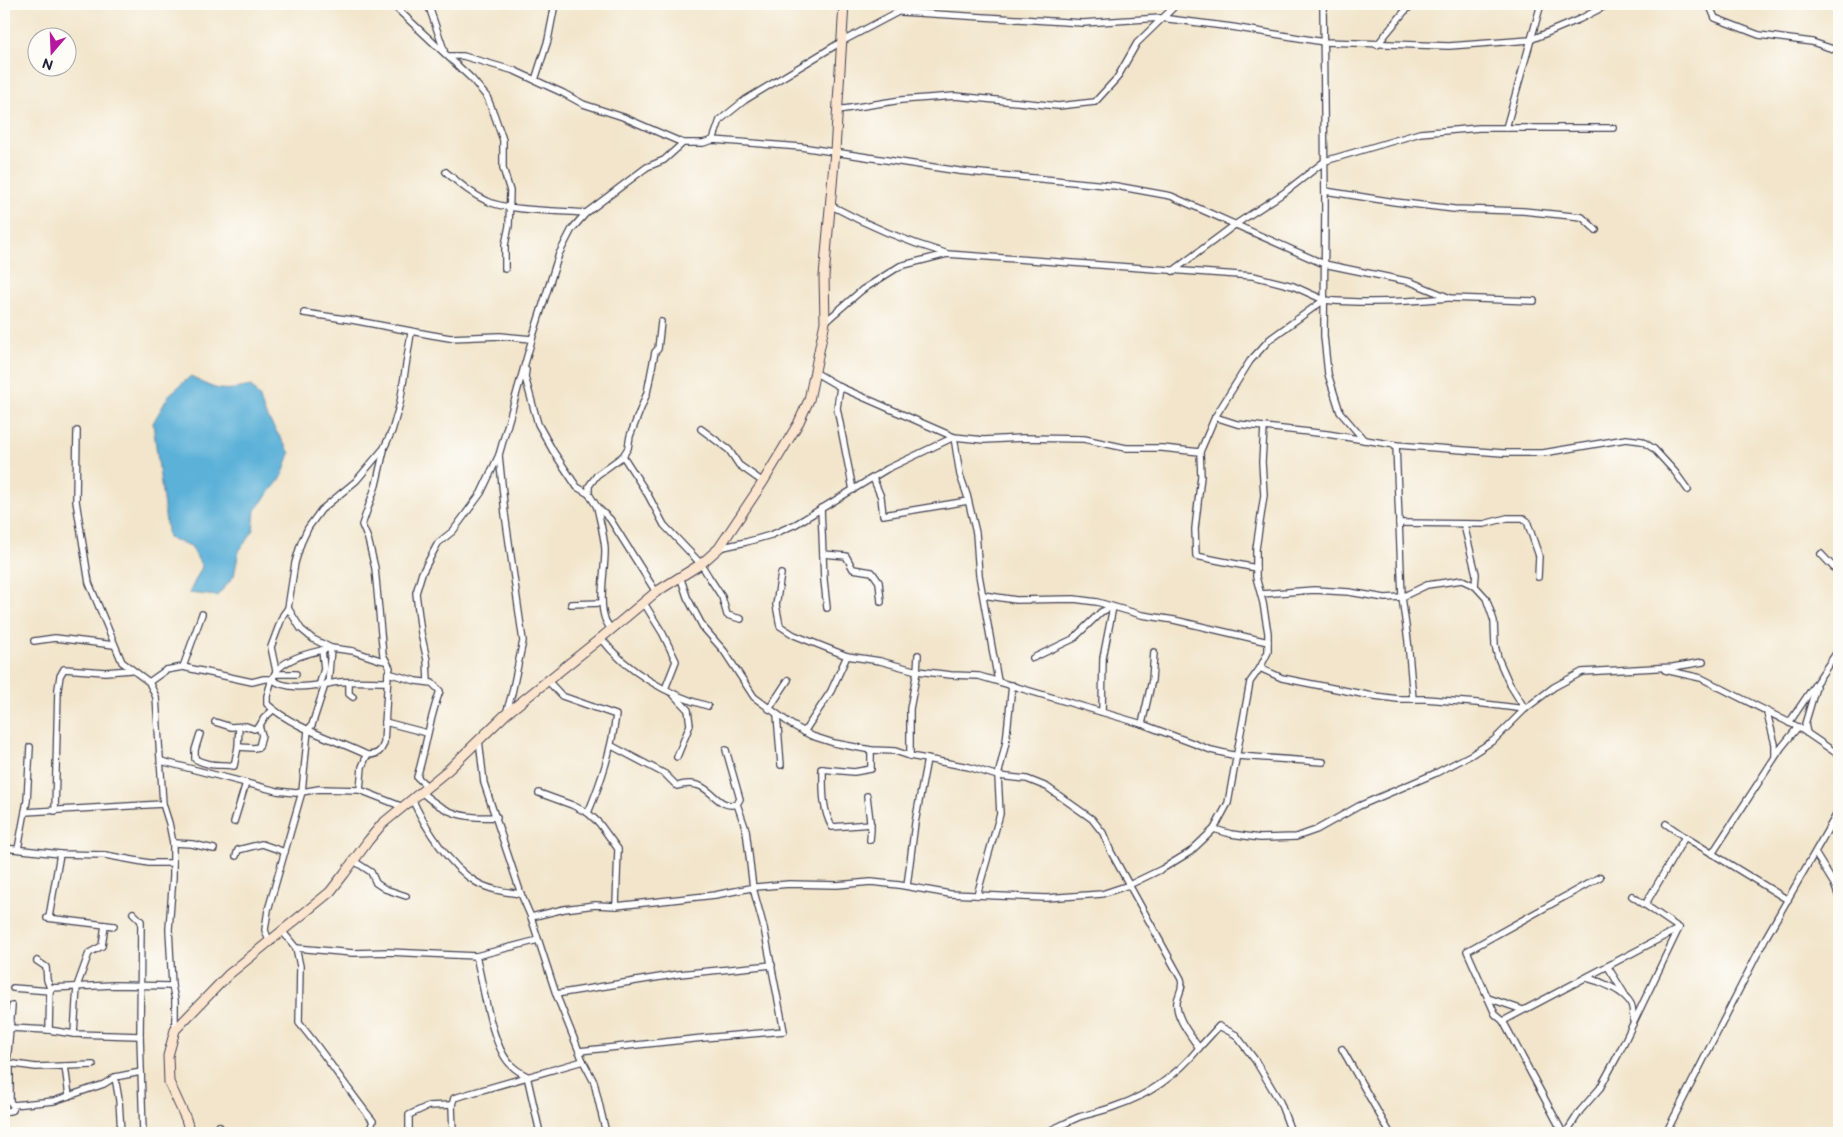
<svg xmlns="http://www.w3.org/2000/svg" width="1843" height="1137" font-family="'Balsamiq Sans',sans-serif">
  <rect width="100%" height="100%" fill="#fdfcf7"/>
  <filter id="ink" filterUnits="userSpaceOnUse"><feTurbulence type="fractalNoise" baseFrequency=".02" numOctaves="2"/><feDisplacementMap in="SourceGraphic" scale="10" xChannelSelector="R" yChannelSelector="G"/><feConvolveMatrix kernelMatrix="1 2 1 2 8 2 1 2 1" color-interpolation-filters="sRGB"/></filter>
  <filter id="wash" filterUnits="userSpaceOnUse"><feTurbulence type="fractalNoise" baseFrequency=".0096" numOctaves="4" result="noise"/><feDisplacementMap in="SourceGraphic" scale="20" xChannelSelector="R" yChannelSelector="G"/><feGaussianBlur stdDeviation="1.12" result="paint"/><feColorMatrix in="noise" values="0 0 0 0 0 0 0 0 0 0 0 0 0 0 0 0 0 1.4 0 .05"/><feComposite in="paint" operator="in"/></filter>
  <g filter="url(#wash)">
    <rect width="100%" height="100%" fill="#f2e5cb"/>
    <path fill="#5cb1d8" stroke="#3f6a8a" d="M191,376C215,391 223,392 251,386L260,398L264,412L290,453L282,477L255,510L253,531L239,551L234,576L217,596L189,593L202,567L191,546L168,538L153,423L169,395Z"/>
  </g>
  <g filter="url(#ink)">
    <g fill="none" stroke-linecap="round" stroke-linejoin="round">
      <defs>
        <g id="street">
          <polyline points="392,4 472,79 487,97 494,114 503,140 503,168 510,191 509,226 505,245 505,269"/>
          <polyline points="428,4 444,50"/>
          <polyline points="1323,4 1325,204 1324,336 1328,374 1340,412 1364,440"/>
          <polyline points="1709,4 1715,18 1759,35 1812,42 1839,51"/>
          <polyline points="901,12 1083,23 1161,18 1232,27 1324,42 1449,46 1530,40 1580,19 1609,4"/>
          <polyline points="1377,45 1404,12 1413,4"/>
          <polyline points="449,56 463,56 515,71 563,93 583,104 623,117 683,143"/>
          <polyline points="535,80 548,40 555,4"/>
          <polyline points="838,110 901,100 955,96 1058,106 1095,102 1117,78 1137,43 1177,4"/>
          <polyline points="1506,128 1541,4"/>
          <polyline points="713,140 720,120 745,100 841,42 913,4"/>
          <path d="M446,172C459,183 471,194 487,201C507,211 562,211 586,213"/>
          <polyline points="1325,191 1395,202 1454,209 1523,211 1582,217 1596,230"/>
          <path d="M830,205C867,225 904,241 945,253"/>
          <polyline points="1173,271 1236,224 1285,192 1325,161 1420,133 1479,128 1613,128"/>
          <polyline points="304,313 352,320 432,335 450,338 500,336 532,339"/>
          <polyline points="825,322 862,290 900,266 947,254 1253,276 1293,286 1324,300"/>
          <polyline points="526,370 525,377 538,424 553,451 577,487 589,494 597,507 610,519 656,592"/>
          <polyline points="816,373 840,387 954,437 984,440 1022,438 1084,439 1126,448 1162,448 1200,452"/>
          <polyline points="840,387 837,408 853,490"/>
          <polyline points="1215,417 1237,424 1327,434 1396,445 1503,453 1543,453 1626,439 1642,441 1654,449 1675,472 1688,490"/>
          <polyline points="701,429 729,450 739,465 763,482"/>
          <polyline points="77,431 76,501 89,583 122,662 149,682 156,697 163,804 169,823 173,843 173,876 169,929 172,986 175,1000 175,1030"/>
          <polyline points="1396,445 1402,597 1408,641 1413,699"/>
          <polyline points="623,456 648,495 664,525 701,564 709,577 722,597 727,615 741,619"/>
          <polyline points="873,478 881,497 883,515 968,501"/>
          <polyline points="589,494 589,486 597,475 623,456 628,448 630,436 647,393 655,352 658,349 661,322"/>
          <path d="M597,507C600,521 604,535 605,549C606,569 594,616 612,629"/>
          <polyline points="821,508 824,580 827,608"/>
          <polyline points="1399,523 1484,524 1507,518 1523,518 1527,521 1539,556 1538,577"/>
          <polyline points="1464,525 1476,574 1475,586"/>
          <polyline points="719,548 746,542 771,535 796,524 887,469 954,437 960,475 967,495 976,533 979,575 998,681"/>
          <polyline points="823,554 846,556 853,569 872,572 879,582 881,602"/>
          <polyline points="1821,554 1839,573"/>
          <path d="M1256,568L1196,556L1195,529L1201,476L1200,452L1215,417L1250,361L1270,339L1324,300C1366,304 1406,302 1448,298"/>
          <polyline points="781,574 776,605 780,626 794,635 847,656 880,661 917,671 951,675 979,676 1142,724 1211,750 1237,756 1323,762"/>
          <path d="M680,576L687,597L703,627L724,651L754,697L792,725L812,736L834,743L871,750L895,751L910,756L969,767L998,776L1027,779L1047,787L1092,819L1103,833L1111,852L1181,979C1184,988 1178,994 1177,1002C1175,1017 1191,1036 1199,1048L1219,1026L1236,1035L1255,1060L1280,1102L1290,1129L1286,1133"/>
          <polyline points="1261,594 1314,590 1349,592 1385,598 1402,597 1427,585 1462,580 1475,586 1486,598 1494,621 1495,645 1498,658 1509,683 1525,709"/>
          <polyline points="983,595 1016,600 1074,599 1097,602 1142,615 1174,620 1268,642"/>
          <polyline points="644,603 663,634 676,661 665,689"/>
          <polyline points="571,604 602,603"/>
          <path d="M601,638C626,671 669,696 708,706"/>
          <polyline points="34,641 55,638 114,645"/>
          <polyline points="1033,658 1073,639 1101,612 1112,607"/>
          <polyline points="386,661 380,660 353,651 331,648 313,639 301,629 288,608 295,563 301,543 308,528 321,510 356,481 384,448 392,431 400,403 411,333"/>
          <polyline points="183,667 202,614"/>
          <polyline points="1260,668 1282,678 1367,695 1398,699 1425,699 1477,703 1525,709"/>
          <polyline points="1665,670 1701,678 1798,727 1839,755"/>
          <polyline points="276,671 271,647 283,615 288,608"/>
          <path d="M388,673L416,681L432,683L440,691C429,719 426,749 417,777L428,787"/>
          <polyline points="275,674 296,674"/>
          <path d="M548,681L562,696L616,715C611,752 602,779 588,813"/>
          <path d="M149,682L166,670L183,667L252,682L264,679H272C275,675 275,672 278,669C291,656 314,652 331,648L328,685"/>
          <polyline points="349,682 349,694 353,697"/>
          <polyline points="428,682 427,660 421,633 416,593 422,573 438,543 453,531 481,493 499,455"/>
          <polyline points="319,686 324,669 322,650"/>
          <polyline points="674,695 688,710 690,725 677,757"/>
          <polyline points="769,709 788,680"/>
          <polyline points="1102,712 1103,658 1113,607"/>
          <polyline points="1767,713 1775,744 1775,756"/>
          <polyline points="506,714 512,693 523,641 505,514 499,455 532,339 559,254 572,229 586,213 647,167 664,160 683,143 703,143 713,140 801,147 959,171 1116,186 1171,196 1324,264 1411,282 1450,298 1534,301"/>
          <polyline points="777,715 781,765"/>
          <polyline points="215,722 231,727 246,726 254,729 259,727 264,718 273,710"/>
          <polyline points="385,722 427,733"/>
          <polyline points="1789,723 1839,649"/>
          <polyline points="1142,724 1152,680 1154,652"/>
          <polyline points="804,732 831,691 847,656"/>
          <polyline points="1807,733 1805,724 1816,687"/>
          <path d="M200,734L195,750V759C210,767 218,764 234,766L238,747L239,727"/>
          <polyline points="479,740 484,783 521,894 531,917 556,994 583,1061 594,1082 606,1133"/>
          <path d="M612,746L665,774L677,786C712,775 713,811 737,804"/>
          <polyline points="238,747 254,748 259,747 262,735 259,727"/>
          <path d="M367,755C377,755 381,752 384,743L388,673L390,668L383,655L375,568L368,539L362,525L376,485L384,450"/>
          <polyline points="910,756 910,709 917,671 918,655"/>
          <polyline points="161,761 277,791 296,793 319,789 360,790 403,807"/>
          <polyline points="821,769 854,772 871,769 871,750"/>
          <path d="M823,769C823,789 822,809 832,827L871,824"/>
          <path d="M360,790L362,767L367,755C334,739 295,729 267,704V696L272,679C289,693 321,684 340,682C356,681 372,682 387,682"/>
          <path d="M421,792C446,814 463,819 497,817"/>
          <polyline points="539,793 572,805 588,813 599,823 618,849 616,906"/>
          <polyline points="867,796 871,829 870,840"/>
          <path d="M412,799C425,827 449,866 476,882C489,890 506,892 521,894"/>
          <polyline points="55,811 58,689 60,676 64,669 105,672 131,670"/>
          <polyline points="25,812 163,804"/>
          <polyline points="234,822 246,783"/>
          <polyline points="1666,824 1685,837 1788,900"/>
          <polyline points="1214,829 1231,834 1260,838 1296,837 1316,830 1359,806 1436,773 1471,755 1494,740 1525,709 1554,687 1582,672 1673,667 1703,662"/>
          <polyline points="173,843 192,844 214,849"/>
          <polyline points="4,848 60,854 105,855 149,863 173,863"/>
          <polyline points="18,849 27,801 30,747"/>
          <polyline points="1815,853 1834,884 1839,897"/>
          <polyline points="1712,854 1781,748 1798,727"/>
          <polyline points="236,856 238,850 262,844 285,852"/>
          <polyline points="354,861 371,872 376,883 385,889 406,896"/>
          <polyline points="907,886 915,823 927,759"/>
          <polyline points="977,895 1000,814 998,776 1006,742 1012,685"/>
          <polyline points="1632,896 1679,928"/>
          <polyline points="1645,905 1685,837"/>
          <polyline points="133,913 141,921 140,1036 143,1133"/>
          <polyline points="49,917 60,854"/>
          <polyline points="531,917 564,909 595,905 616,906 715,895 756,887 789,884 837,885 871,882 899,885 950,894 999,896 1046,898 1102,894 1129,885 1162,869 1190,852 1214,829 1228,803 1250,682 1260,668 1268,652 1268,633 1263,603 1256,577 1256,549 1264,495 1262,462 1264,427"/>
          <polyline points="47,918 114,926"/>
          <path d="M283,932L296,948L300,966L299,1023C325,1054 347,1089 373,1121L369,1133"/>
          <polyline points="269,941 265,930 268,910 302,792 308,730 312,725 325,685"/>
          <polyline points="296,948 353,953 388,952 476,956 538,940"/>
          <path d="M476,956C483,983 491,1046 511,1065C515,1069 521,1073 527,1076L540,1133"/>
          <polyline points="37,961 46,967 47,980 50,988 49,1030"/>
          <polyline points="1608,967 1624,993"/>
          <path d="M1587,978C1600,981 1625,991 1631,1004C1633,1008 1633,1015 1633,1020"/>
          <polyline points="13,988 50,991"/>
          <polyline points="50,988 114,985 172,986"/>
          <polyline points="556,994 679,974 772,965"/>
          <polyline points="1488,998 1523,1010"/>
          <polyline points="12,1006 7,1063 36,1067 93,1065"/>
          <polyline points="1503,1021 1678,929"/>
          <polyline points="9,1028 49,1030 74,1034 140,1036"/>
          <polyline points="74,1034 77,986 89,953 102,946 105,925"/>
          <polyline points="1342,1049 1390,1133"/>
          <polyline points="579,1051 703,1038 784,1031 764,928 753,888 746,830 737,804 740,799 726,750"/>
          <polyline points="7,1063 10,1068 10,1102 13,1105"/>
          <polyline points="65,1066 69,1096"/>
          <polyline points="115,1077 119,1100 121,1133"/>
          <polyline points="4,1112 13,1110 13,1105 54,1101 104,1084 115,1077 141,1072"/>
          <polyline points="219,1126 225,1133"/>
          <polyline points="409,1133 409,1115 428,1106 452,1105"/>
          <polyline points="453,1133 452,1105 454,1098 583,1061"/>
          <path d="M1044,1133C1056,1128 1067,1122 1079,1117C1091,1113 1104,1111 1116,1106C1149,1095 1177,1075 1199,1048"/>
          <polyline points="1563,1133 1503,1021 1495,1014 1467,951 1600,877"/>
          <polyline points="1566,1133 1580,1111 1600,1088 1618,1055 1679,928"/>
          <polyline points="1666,1133 1765,939 1839,810"/>
        </g>
        <polyline id="secondary" points="190,1133 186,1119 169,1082 168,1056 175,1030 228,975 330,892 344,874 368,841 382,824 448,770 506,714 601,638 656,592 701,564 719,548 763,482 798,424 809,400 825,322 824,277 835,151 844,4"/>
      </defs>
      <use href="#street" stroke="#413f51" stroke-width="8"/>
      <use href="#secondary" stroke="#413f51" stroke-width="11"/>
      <use href="#street" stroke="#fff" stroke-width="5.5"/>
      <use href="#secondary" stroke="#fce5cf" stroke-width="9"/>
    </g>
  </g>
  <rect width="1843" height="1137" fill="none" stroke="#fdfcf7" stroke-width="20"/>
  <g transform="translate(52 52) rotate(199)"><circle r="24" fill="#fdfcf7" stroke="#a5a5ac"/>
  <path d="M0-4L9 19L0 12L-9 19Z" fill="#b5179e"/>
  <text y="-8" font-size="14" font-weight="bold" text-anchor="middle" fill="#22223b">N</text>
  </g>
</svg>
